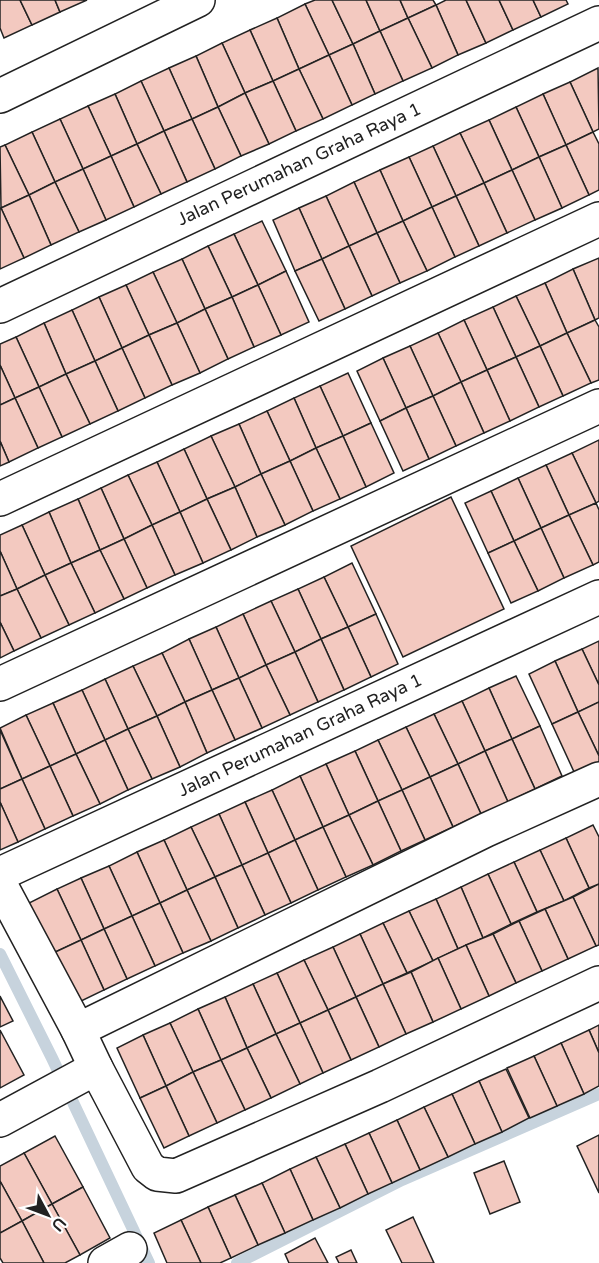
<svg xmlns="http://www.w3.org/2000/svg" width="599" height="1263" font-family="'Varela Round',sans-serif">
  <rect width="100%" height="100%" fill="#fff"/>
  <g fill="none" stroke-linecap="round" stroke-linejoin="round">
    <g stroke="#c7d3dd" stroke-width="12">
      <polyline points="0,954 52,1058 149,1263"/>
      <polyline points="237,1263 402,1180 599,1094"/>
    </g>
  </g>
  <g fill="#f3c9c0" stroke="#222" stroke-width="1.5">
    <polygon points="0,0 20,0 32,25 4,38 0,28"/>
    <polygon points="20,0 55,0 60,12 32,25"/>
    <polygon points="55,0 87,0 60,12"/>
    <polygon points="315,0 332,0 353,44 329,55 305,4"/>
    <polygon points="332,0 366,0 380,31 353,44"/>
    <polygon points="366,0 400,0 408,18 380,31"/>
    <polygon points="400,0 433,0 436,5 408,18"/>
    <polygon points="446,0 466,0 486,43 458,55 436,5"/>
    <polygon points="466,0 499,0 513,30 486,43"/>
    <polygon points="499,0 533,0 541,17 513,30"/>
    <polygon points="533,0 566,0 568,4 541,17"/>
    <polygon points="305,4 329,55 299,69 277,18"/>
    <polygon points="436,5 458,55 432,68 408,18"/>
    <polygon points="277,18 299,69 273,81 250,30"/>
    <polygon points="408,18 432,68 403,81 380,31"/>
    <polygon points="250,30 273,81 245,93 222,43"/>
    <polygon points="380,31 403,81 375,94 353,44"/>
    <polygon points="222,43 245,93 218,107 196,56"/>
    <polygon points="353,44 375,94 352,105 329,55"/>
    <polygon points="329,55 352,105 323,119 299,69"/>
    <polygon points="196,56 218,107 192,119 169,68"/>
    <polygon points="169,68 192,119 164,131 141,81"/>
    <polygon points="598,68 599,129 593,132 570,82"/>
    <polygon points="299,69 323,119 296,131 273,81"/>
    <polygon points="141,81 164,131 137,144 115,94"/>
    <polygon points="273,81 296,131 269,144 245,93"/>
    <polygon points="570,82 593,132 566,145 543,94"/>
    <polygon points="245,93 269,144 241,156 218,107"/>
    <polygon points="115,94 137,144 111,156 88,106"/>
    <polygon points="543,94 566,145 539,157 516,107"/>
    <polygon points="88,106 111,156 83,169 60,119"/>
    <polygon points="218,107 241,156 215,169 192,119"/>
    <polygon points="516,107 539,157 512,170 489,120"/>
    <polygon points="60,119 83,169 55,182 32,132"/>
    <polygon points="192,119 215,169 187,182 164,131"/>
    <polygon points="489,120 512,170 484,183 460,133"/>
    <polygon points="164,131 187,182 161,194 137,144"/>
    <polygon points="32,132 55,182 29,195 5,145"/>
    <polygon points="593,132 599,144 599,190 589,195 566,145"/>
    <polygon points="460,133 484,183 456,196 433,146"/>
    <polygon points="137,144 161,194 134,207 111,156"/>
    <polygon points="5,145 29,195 1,208 0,147"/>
    <polygon points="566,145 589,195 562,208 539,157"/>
    <polygon points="433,146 456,196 432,207 409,157"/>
    <polygon points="111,156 134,207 106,220 83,169"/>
    <polygon points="409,157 432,207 403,221 380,170"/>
    <polygon points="539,157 562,208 535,220 512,170"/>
    <polygon points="83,169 106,220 79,232 55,182"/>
    <polygon points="380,170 403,221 377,233 354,182"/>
    <polygon points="512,170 535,220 507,233 484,183"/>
    <polygon points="55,182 79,232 51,245 29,195"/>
    <polygon points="354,182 377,233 349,246 326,196"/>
    <polygon points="484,183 507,233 479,246 456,196"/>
    <polygon points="29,195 51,245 24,258 1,208"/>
    <polygon points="326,196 349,246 322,259 299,208"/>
    <polygon points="456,196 479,246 455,257 432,207"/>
    <polygon points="432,207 455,257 427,271 403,221"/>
    <polygon points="1,208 24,258 0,269 0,209"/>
    <polygon points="299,208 322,259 295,271 273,220"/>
    <polygon points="262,221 286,271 258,285 234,234"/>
    <polygon points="403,221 427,271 400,283 377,233"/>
    <polygon points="377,233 400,283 372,296 349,246"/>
    <polygon points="234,234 258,285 232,297 208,246"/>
    <polygon points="208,246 232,297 205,309 182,259"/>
    <polygon points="349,246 372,296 345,309 322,259"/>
    <polygon points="599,258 599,318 595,320 573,269"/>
    <polygon points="182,259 205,309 177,323 153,272"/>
    <polygon points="322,259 345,309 319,321 295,271"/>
    <polygon points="573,269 595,320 567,333 545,283"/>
    <polygon points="286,271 309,322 281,335 258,285"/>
    <polygon points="153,272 177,323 149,335 126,285"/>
    <polygon points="545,283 567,333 540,346 516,296"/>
    <polygon points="126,285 149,335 122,348 99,297"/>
    <polygon points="258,285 281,335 254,347 232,297"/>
    <polygon points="516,296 540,346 516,357 493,307"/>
    <polygon points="99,297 122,348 95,361 72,310"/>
    <polygon points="232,297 254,347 228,359 205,309"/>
    <polygon points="493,307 516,357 487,370 464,320"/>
    <polygon points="205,309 228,359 200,373 177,323"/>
    <polygon points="72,310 95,361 66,374 44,323"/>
    <polygon points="464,320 487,370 461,382 438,333"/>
    <polygon points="595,320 599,327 599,380 591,383 567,333"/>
    <polygon points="44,323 66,374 39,387 16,337"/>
    <polygon points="177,323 200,373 172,385 149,335"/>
    <polygon points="438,333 461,382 433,396 410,346"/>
    <polygon points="567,333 591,383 563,396 540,346"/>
    <polygon points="149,335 172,385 145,398 122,348"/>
    <polygon points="16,337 39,387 15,398 0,365 0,344"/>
    <polygon points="410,346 433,396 406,408 383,358"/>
    <polygon points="540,346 563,396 539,407 516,357"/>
    <polygon points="122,348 145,398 118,411 95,361"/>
    <polygon points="516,357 539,407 510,421 487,370"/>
    <polygon points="383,358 406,408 380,421 357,371"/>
    <polygon points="95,361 118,411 90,424 66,374"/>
    <polygon points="0,365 15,398 0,405"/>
    <polygon points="487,370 510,421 484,433 461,382"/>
    <polygon points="348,373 371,423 343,436 320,386"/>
    <polygon points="66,374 90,424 62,437 39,387"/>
    <polygon points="461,382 484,433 456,446 433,396"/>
    <polygon points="320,386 343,436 316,448 294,398"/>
    <polygon points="39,387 62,437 38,448 15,398"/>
    <polygon points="433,396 456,446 429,459 406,408"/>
    <polygon points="15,398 38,448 9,462 0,441 0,405"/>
    <polygon points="294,398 316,448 290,461 267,411"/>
    <polygon points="406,408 429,459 403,471 380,421"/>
    <polygon points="267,411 290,461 261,474 239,424"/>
    <polygon points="371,423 394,473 366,487 343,436"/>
    <polygon points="239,424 261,474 235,487 211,436"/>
    <polygon points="211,436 235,487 207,499 184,449"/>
    <polygon points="343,436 366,487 340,499 316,448"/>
    <polygon points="599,440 599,501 596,503 572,453"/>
    <polygon points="0,441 9,462 0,466"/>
    <polygon points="316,448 340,499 313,511 290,461"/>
    <polygon points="184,449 207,499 180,512 157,462"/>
    <polygon points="572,453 596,503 569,515 546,465"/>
    <polygon points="290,461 313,511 285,525 261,474"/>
    <polygon points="157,462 180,512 152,525 128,475"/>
    <polygon points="546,465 569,515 541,528 518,478"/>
    <polygon points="261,474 285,525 257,537 235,487"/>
    <polygon points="128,475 152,525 124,539 101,488"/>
    <polygon points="518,478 541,528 514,541 491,491"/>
    <polygon points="235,487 257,537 231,550 207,499"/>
    <polygon points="101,488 124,539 100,550 78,499"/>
    <polygon points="491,491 514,541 488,553 465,503"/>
    <polygon points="451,497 504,609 403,657 351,546"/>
    <polygon points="78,499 100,550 71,563 49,512"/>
    <polygon points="207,499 231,550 203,563 180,512"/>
    <polygon points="596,503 599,510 599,562 593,565 569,515"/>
    <polygon points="49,512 71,563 45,575 22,525"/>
    <polygon points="180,512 203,563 175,575 152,525"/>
    <polygon points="569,515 593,565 564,578 541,528"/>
    <polygon points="22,525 45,575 17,589 0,551 0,535"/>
    <polygon points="152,525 175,575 147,588 124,539"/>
    <polygon points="541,528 564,578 538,591 514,541"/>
    <polygon points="124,539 147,588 124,599 100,550"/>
    <polygon points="514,541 538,591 511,603 488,553"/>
    <polygon points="100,550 124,599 95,613 71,563"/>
    <polygon points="0,551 17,589 0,596"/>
    <polygon points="71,563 95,613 69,625 45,575"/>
    <polygon points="352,563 376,614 348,627 324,577"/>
    <polygon points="45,575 69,625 41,638 17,589"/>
    <polygon points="324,577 348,627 321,639 298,589"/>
    <polygon points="17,589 41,638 14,651 0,622 0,596"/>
    <polygon points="298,589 321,639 295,652 271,601"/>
    <polygon points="271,601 295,652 266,665 243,614"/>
    <polygon points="243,614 266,665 239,678 216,627"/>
    <polygon points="376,614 398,664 371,677 348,627"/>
    <polygon points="0,622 14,651 0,658"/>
    <polygon points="216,627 239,678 212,690 189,639"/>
    <polygon points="348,627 371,677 344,690 321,639"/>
    <polygon points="189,639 212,690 185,702 162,653"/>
    <polygon points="321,639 344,690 318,702 295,652"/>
    <polygon points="599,641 599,685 582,649"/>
    <polygon points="582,649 599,685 599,702 578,712 555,661"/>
    <polygon points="295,652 318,702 290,715 266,665"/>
    <polygon points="162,653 185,702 157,716 133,666"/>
    <polygon points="555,661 578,712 552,724 529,674"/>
    <polygon points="266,665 290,715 262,728 239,678"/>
    <polygon points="133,666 157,716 128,729 105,679"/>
    <polygon points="516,676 540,726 512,739 489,688"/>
    <polygon points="239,678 262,728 235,740 212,690"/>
    <polygon points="105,679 128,729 105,740 82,690"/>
    <polygon points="489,688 512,739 485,751 462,701"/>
    <polygon points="82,690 105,740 76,754 53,703"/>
    <polygon points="212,690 235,740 207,753 185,702"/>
    <polygon points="462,701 485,751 458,764 434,714"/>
    <polygon points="185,702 207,753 180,767 157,716"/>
    <polygon points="599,702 599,756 578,712"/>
    <polygon points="53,703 76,754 50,766 26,715"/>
    <polygon points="578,712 599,756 599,763 575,774 552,724"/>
    <polygon points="434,714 458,764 430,777 406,727"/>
    <polygon points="26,715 50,766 22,779 0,728"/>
    <polygon points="157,716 180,767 152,779 128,729"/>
    <polygon points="540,726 562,776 535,789 512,739"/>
    <polygon points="406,727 430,777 402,790 378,740"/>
    <polygon points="128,729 152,779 128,790 105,740"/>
    <polygon points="0,730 22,779 0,789"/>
    <polygon points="512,739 535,789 508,802 485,751"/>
    <polygon points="105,740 128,790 100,804 76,754"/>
    <polygon points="378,740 402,790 378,801 355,751"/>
    <polygon points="355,751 378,801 349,815 326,764"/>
    <polygon points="485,751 508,802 481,814 458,764"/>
    <polygon points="76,754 100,804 73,816 50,766"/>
    <polygon points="326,764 349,815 323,827 300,776"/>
    <polygon points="458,764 481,814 453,827 430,777"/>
    <polygon points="50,766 73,816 45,829 22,779"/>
    <polygon points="300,776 323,827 295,840 272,790"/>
    <polygon points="430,777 453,827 425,840 402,790"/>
    <polygon points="22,779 45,829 18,842 0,802 0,789"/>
    <polygon points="272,790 295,840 268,853 245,802"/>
    <polygon points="402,790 425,840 401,851 378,801"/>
    <polygon points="378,801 401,851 373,865 349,815"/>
    <polygon points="0,802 18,842 0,850"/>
    <polygon points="245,802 268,853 242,865 219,814"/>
    <polygon points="219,814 242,865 215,877 191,827"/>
    <polygon points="349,815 373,865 346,877 323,827"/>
    <polygon points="593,825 599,837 599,884 589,888 566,838"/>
    <polygon points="191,827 215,877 187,890 164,840"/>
    <polygon points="323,827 346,877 318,890 295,840"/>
    <polygon points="566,838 589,888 564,901 540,850"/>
    <polygon points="164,840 187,890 160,903 137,852"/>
    <polygon points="295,840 318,890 291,903 268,853"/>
    <polygon points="540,850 564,901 537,912 514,862"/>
    <polygon points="137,852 160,903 132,916 109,866"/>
    <polygon points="268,853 291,903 265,915 242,865"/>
    <polygon points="514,862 537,912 511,924 488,874"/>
    <polygon points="242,865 265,915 238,928 215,877"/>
    <polygon points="109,866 132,916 104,929 81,878"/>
    <polygon points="488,874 511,924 483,938 461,887"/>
    <polygon points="215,877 238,928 211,941 187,890"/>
    <polygon points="81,878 104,929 81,940 57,889"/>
    <polygon points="599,884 599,945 596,946 573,897"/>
    <polygon points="461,887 483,938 458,949 436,899"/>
    <polygon points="57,889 81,940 51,954 29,903"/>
    <polygon points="187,890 211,941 183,953 160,903"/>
    <polygon points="573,897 596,946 568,959 545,909"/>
    <polygon points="436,899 458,949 433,961 409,911"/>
    <polygon points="160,903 183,953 155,966 132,916"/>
    <polygon points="545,909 568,959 542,971 519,921"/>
    <polygon points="409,911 433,961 407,973 383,923"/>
    <polygon points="132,916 155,966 127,979 104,929"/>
    <polygon points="519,921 542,971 516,983 493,934"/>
    <polygon points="383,923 407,973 383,984 360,934"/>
    <polygon points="104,929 127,979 104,990 81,940"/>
    <polygon points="360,934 383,984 356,997 333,947"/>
    <polygon points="493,934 516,983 489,996 466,945"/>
    <polygon points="81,940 104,990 75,1004 51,954"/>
    <polygon points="466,945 489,996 461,1009 438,958"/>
    <polygon points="333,947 356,997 328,1010 304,960"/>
    <polygon points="438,958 461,1009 433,1022 411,972"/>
    <polygon points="304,960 328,1010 300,1023 277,973"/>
    <polygon points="411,972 433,1022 406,1034 383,984"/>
    <polygon points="277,973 300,1023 276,1034 253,984"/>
    <polygon points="253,984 276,1034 247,1048 225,997"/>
    <polygon points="383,984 406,1034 379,1047 356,997"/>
    <polygon points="0,996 13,1021 0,1027"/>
    <polygon points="225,997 247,1048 221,1060 198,1009"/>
    <polygon points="356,997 379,1047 351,1060 328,1010"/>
    <polygon points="198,1009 221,1060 193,1072 170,1023"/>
    <polygon points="328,1010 351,1060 323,1073 300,1023"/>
    <polygon points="170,1023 193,1072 166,1086 143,1035"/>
    <polygon points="300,1023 323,1073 300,1084 276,1034"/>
    <polygon points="599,1025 599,1053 589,1030"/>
    <polygon points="0,1030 24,1075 0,1088"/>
    <polygon points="589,1030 599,1053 599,1086 584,1094 561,1043"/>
    <polygon points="276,1034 300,1084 271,1098 247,1048"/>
    <polygon points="143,1035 166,1086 140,1098 117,1048"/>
    <polygon points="561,1043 584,1094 557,1106 534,1056"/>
    <polygon points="247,1048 271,1098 245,1110 221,1060"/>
    <polygon points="534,1056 557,1106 530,1118 507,1068"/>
    <polygon points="221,1060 245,1110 217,1123 193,1072"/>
    <polygon points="506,1069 529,1118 502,1132 479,1081"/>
    <polygon points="193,1072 217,1123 189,1136 166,1086"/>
    <polygon points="479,1081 502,1132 475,1144 452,1094"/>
    <polygon points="166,1086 189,1136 164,1148 140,1098"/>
    <polygon points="452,1094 475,1144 448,1157 424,1107"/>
    <polygon points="424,1107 448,1157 420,1170 397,1120"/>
    <polygon points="397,1120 420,1170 392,1183 369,1133"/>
    <polygon points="369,1133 392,1183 368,1194 345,1144"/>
    <polygon points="599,1135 599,1193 577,1146"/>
    <polygon points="55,1136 83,1187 52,1204 24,1153"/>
    <polygon points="345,1144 368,1194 340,1208 316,1157"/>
    <polygon points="24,1153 52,1204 22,1221 0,1181 0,1166"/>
    <polygon points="316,1157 340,1208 313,1220 290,1169"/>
    <polygon points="504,1161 520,1202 490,1214 474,1173"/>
    <polygon points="290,1169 313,1220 285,1233 262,1183"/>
    <polygon points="0,1181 22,1221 0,1233"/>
    <polygon points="262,1183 285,1233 258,1245 235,1195"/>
    <polygon points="83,1187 110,1238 80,1255 52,1204"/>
    <polygon points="235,1195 258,1245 231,1258 208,1207"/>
    <polygon points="52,1204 80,1255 65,1263 44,1263 22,1221"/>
    <polygon points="208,1207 231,1258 220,1263 201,1263 181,1220"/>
    <polygon points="413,1217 434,1263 402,1263 386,1230"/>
    <polygon points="181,1220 201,1263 167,1263 154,1233"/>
    <polygon points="22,1221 44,1263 3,1263 0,1258 0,1233"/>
    <polygon points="315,1238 328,1263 289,1263 285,1254"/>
    <polygon points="351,1250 357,1263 339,1263 336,1257"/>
  </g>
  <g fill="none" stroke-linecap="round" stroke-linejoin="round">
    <defs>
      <g id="street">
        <polyline points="0,96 198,0"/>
        <polyline points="0,306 599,23"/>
        <polyline points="0,499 599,219"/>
        <polyline points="0,684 599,406"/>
        <polyline points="0,874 599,597"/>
        <polyline points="0,884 78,1030 96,1068 148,1167 157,1174 176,1176 380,1086 599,983"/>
        <polyline points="78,1030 486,830 599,779"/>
        <polyline points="0,1120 96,1068"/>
        <polyline points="105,1263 130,1249"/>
      </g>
    </defs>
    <use href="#street" stroke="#222" stroke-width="36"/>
    <use href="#street" stroke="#fff" stroke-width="33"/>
  </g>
  <g text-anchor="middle" stroke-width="4.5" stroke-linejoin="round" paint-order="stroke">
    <g font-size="18" fill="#222" stroke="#fff">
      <text transform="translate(299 164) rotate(-25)" y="6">Jalan Perumahan Graha Raya 1</text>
      <text transform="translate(300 735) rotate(-25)" y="6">Jalan Perumahan Graha Raya 1</text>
    </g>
  </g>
  <g transform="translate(48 1215) rotate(131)" stroke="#ffffff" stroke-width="4.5" paint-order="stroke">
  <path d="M0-4.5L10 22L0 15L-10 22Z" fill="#222222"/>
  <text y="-9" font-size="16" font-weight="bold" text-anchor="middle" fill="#222222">U</text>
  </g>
</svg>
